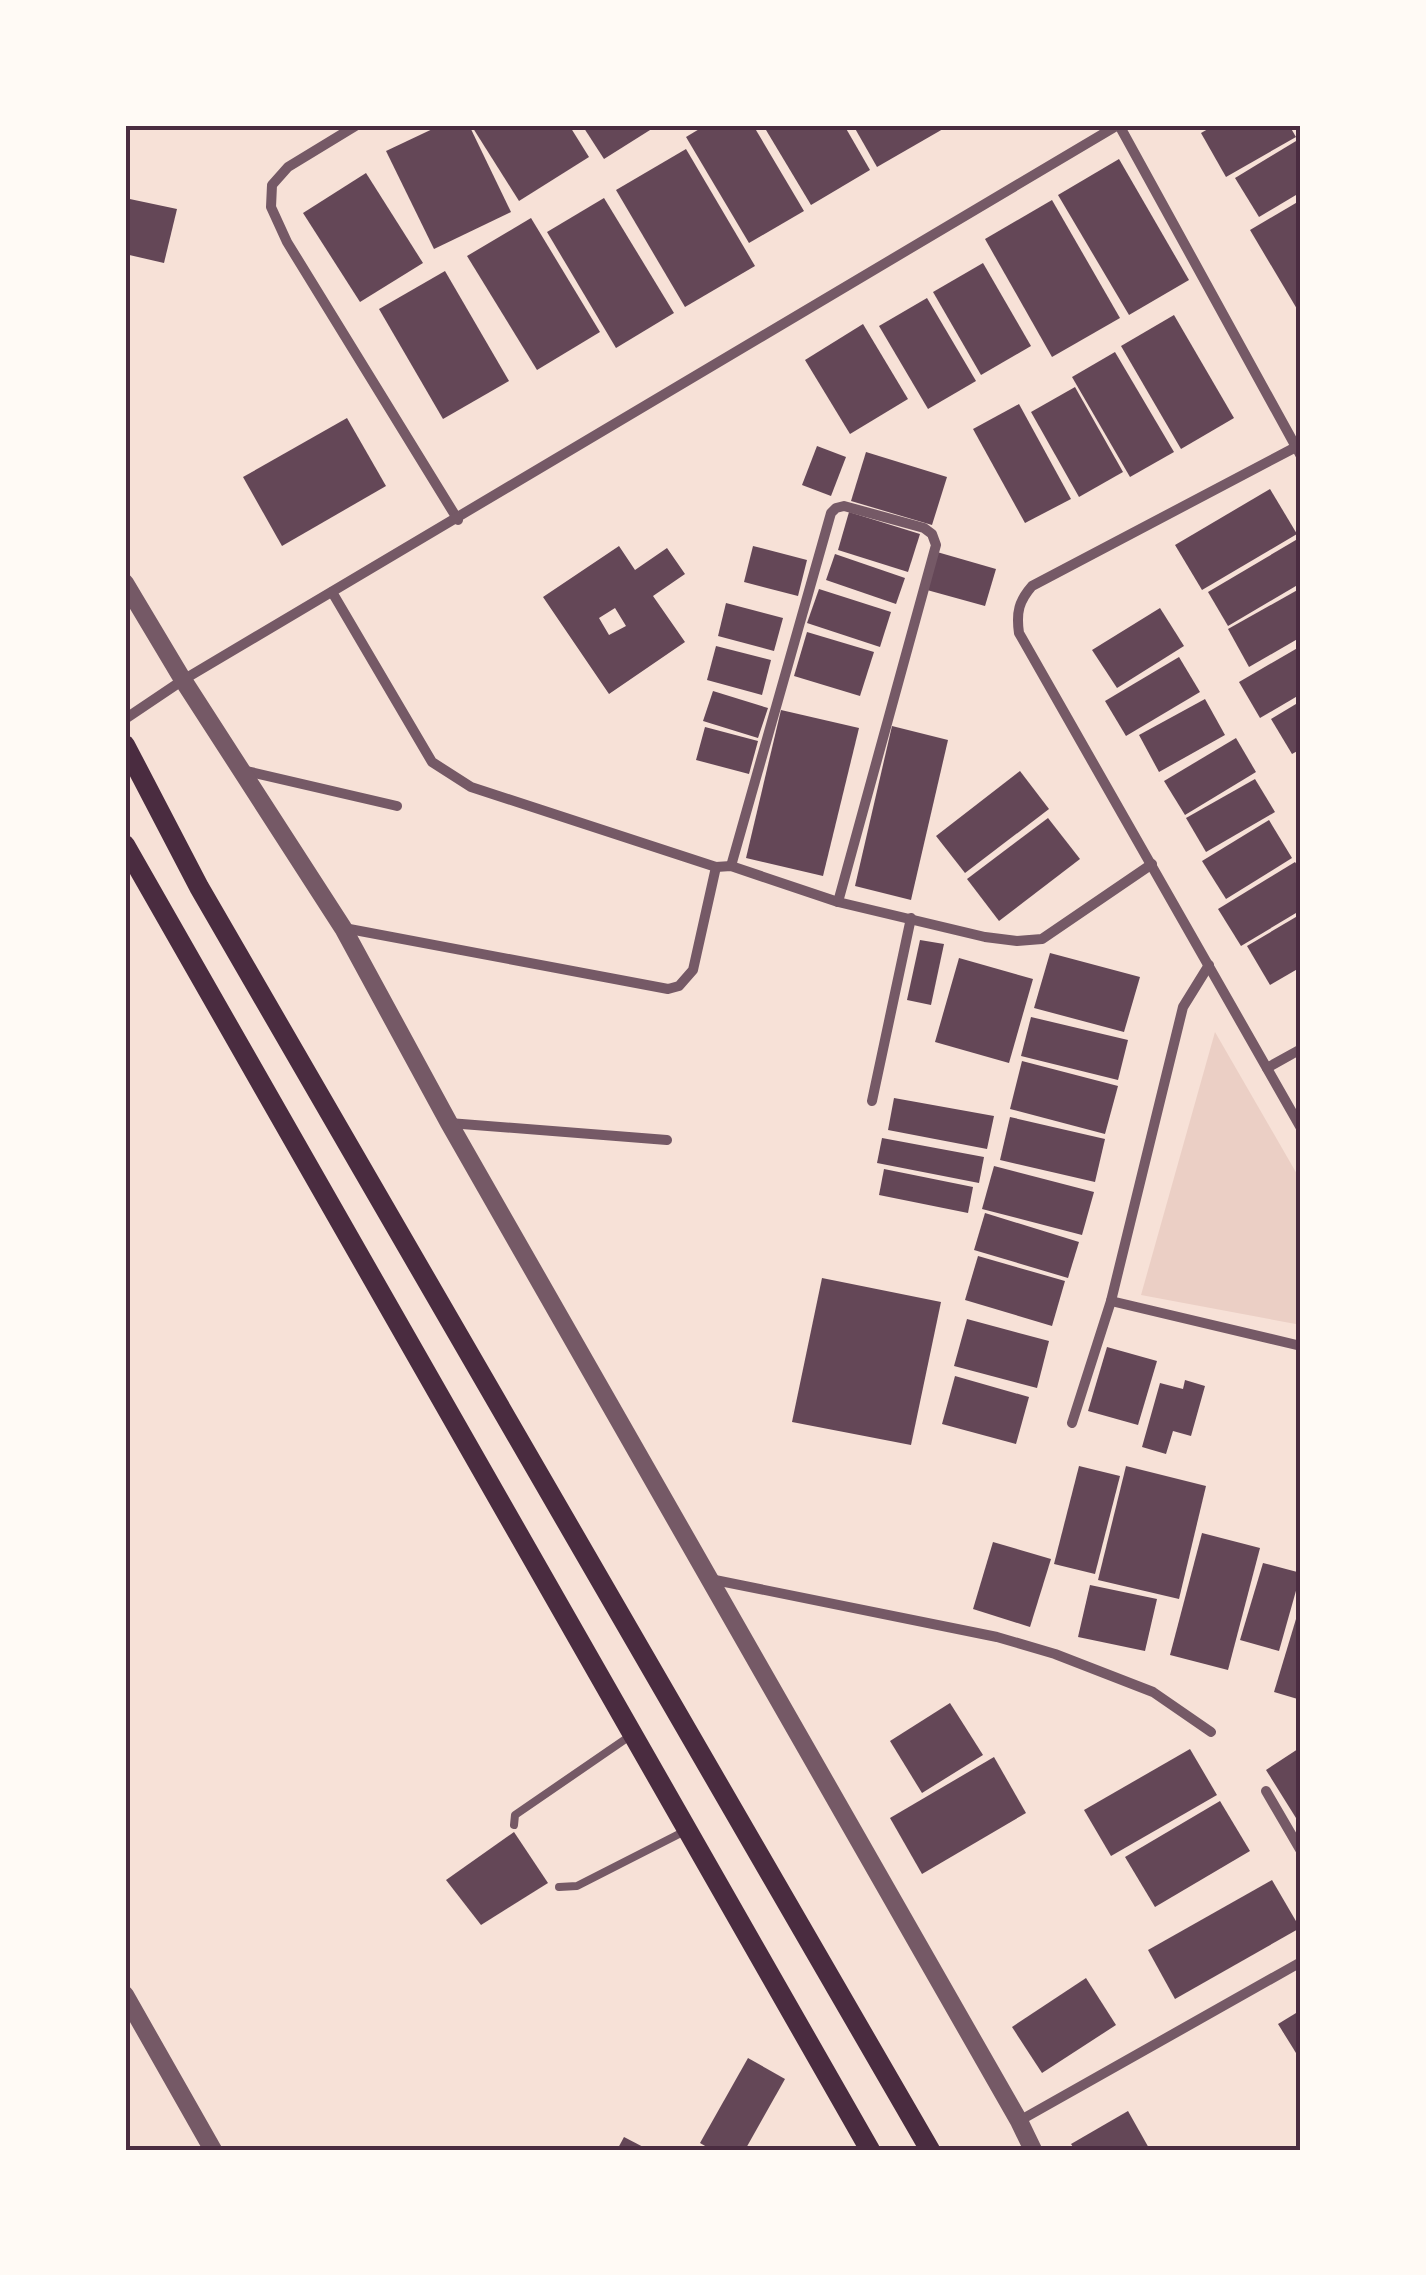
<svg xmlns="http://www.w3.org/2000/svg" width="1426" height="2275" font-family="Overpass,sans-serif">
  <rect width="100%" height="100%" fill="#f7e1d7"/>
  <polygon fill="#ebcfc5" points="1215,1032 1301,1181 1301,1325 1141,1295"/>
  <g fill="#644757" fill-rule="evenodd">
    <polygon points="441,125 469,125 511,212 434,249 386,151"/>
    <polygon points="471,125 569,125 589,157 519,201"/>
    <polygon points="582,125 658,125 604,159"/>
    <polygon points="706,125 753,125 804,211 749,243 686,137"/>
    <polygon points="763,125 844,125 870,170 811,205"/>
    <polygon points="853,125 941,125 943,129 877,167"/>
    <polygon points="1215,125 1289,125 1296,137 1226,177 1201,133"/>
    <polygon points="1301,138 1301,192 1259,217 1235,178"/>
    <polygon points="686,149 755,266 685,307 616,190"/>
    <polygon points="1119,159 1189,280 1129,315 1058,195"/>
    <polygon points="366,173 423,263 360,302 303,213"/>
    <polygon points="125,198 177,209 164,263 125,254"/>
    <polygon points="604,198 674,313 616,348 547,232"/>
    <polygon points="1052,200 1120,318 1052,357 985,239"/>
    <polygon points="1301,200 1301,306 1297,309 1250,230"/>
    <polygon points="531,218 600,332 537,370 467,256"/>
    <polygon points="983,263 1031,346 981,375 933,292"/>
    <polygon points="445,271 509,381 443,419 379,309"/>
    <polygon points="927,298 976,381 928,409 879,326"/>
    <polygon points="1174,315 1234,418 1181,449 1121,346"/>
    <polygon points="863,324 908,399 850,434 805,360"/>
    <polygon points="1115,352 1174,452 1130,477 1072,377"/>
    <polygon points="1075,387 1123,472 1079,497 1031,412"/>
    <polygon points="1019,404 1071,499 1025,523 973,429"/>
    <polygon points="347,418 386,486 282,546 243,477"/>
    <polygon points="817,446 846,457 831,496 802,485"/>
    <polygon points="866,452 947,477 932,525 851,501"/>
    <polygon points="1270,489 1297,534 1202,590 1175,545"/>
    <polygon points="849,512 920,534 908,572 838,550"/>
    <polygon points="1301,537 1301,583 1228,626 1208,592"/>
    <path d="M619,546L635,570L667,548L685,574L653,596L685,642L609,694L543,597ZM615,608L626,626L609,635L599,618Z"/>
    <polygon points="753,546 807,560 798,596 744,582"/>
    <polygon points="937,552 996,569 985,606 927,590"/>
    <polygon points="835,554 905,578 896,604 826,580"/>
    <polygon points="1301,588 1301,637 1249,667 1228,629"/>
    <polygon points="819,589 891,612 880,647 807,623"/>
    <polygon points="726,603 783,618 774,651 718,636"/>
    <polygon points="1160,608 1184,646 1117,688 1092,650"/>
    <polygon points="807,632 874,652 860,696 794,676"/>
    <polygon points="716,646 771,660 762,695 707,680"/>
    <polygon points="1301,646 1301,694 1260,718 1239,682"/>
    <polygon points="1179,657 1200,692 1126,736 1105,701"/>
    <polygon points="713,691 768,708 758,738 703,721"/>
    <polygon points="1205,699 1225,735 1159,772 1139,735"/>
    <polygon points="1301,701 1301,749 1292,754 1271,719"/>
    <polygon points="781,710 859,728 823,876 746,858"/>
    <polygon points="892,726 948,740 911,900 855,886"/>
    <polygon points="705,727 758,741 749,774 696,760"/>
    <polygon points="1236,738 1256,772 1185,815 1164,781"/>
    <polygon points="1020,771 1049,809 965,873 936,836"/>
    <polygon points="1255,779 1275,812 1206,852 1186,818"/>
    <polygon points="1048,818 1080,859 999,921 967,879"/>
    <polygon points="1269,820 1292,858 1226,899 1202,861"/>
    <polygon points="1295,862 1301,871 1301,910 1241,946 1218,909"/>
    <polygon points="1301,914 1301,967 1270,985 1247,946"/>
    <polygon points="920,940 944,944 931,1005 907,1000"/>
    <polygon points="1050,953 1140,977 1124,1032 1034,1008"/>
    <polygon points="959,958 1033,979 1009,1063 935,1042"/>
    <polygon points="1031,1017 1128,1040 1118,1080 1021,1056"/>
    <polygon points="1022,1061 1118,1086 1105,1134 1010,1109"/>
    <polygon points="894,1098 994,1116 987,1149 888,1130"/>
    <polygon points="1010,1117 1105,1139 1095,1182 1000,1160"/>
    <polygon points="882,1138 984,1157 979,1183 877,1163"/>
    <polygon points="994,1166 1094,1192 1082,1235 982,1209"/>
    <polygon points="884,1169 973,1187 968,1213 879,1195"/>
    <polygon points="985,1213 1079,1242 1068,1278 974,1250"/>
    <polygon points="978,1256 1065,1281 1052,1326 965,1300"/>
    <polygon points="822,1278 941,1302 911,1445 792,1422"/>
    <polygon points="967,1319 1049,1341 1037,1388 954,1366"/>
    <polygon points="1107,1347 1157,1361 1138,1425 1088,1411"/>
    <polygon points="955,1376 1029,1397 1016,1444 942,1424"/>
    <polygon points="1185,1380 1205,1386 1191,1436 1173,1431 1166,1454 1142,1447 1160,1383 1183,1389"/>
    <polygon points="1079,1466 1120,1476 1095,1574 1054,1564"/>
    <polygon points="1126,1466 1206,1486 1179,1599 1098,1580"/>
    <polygon points="1202,1533 1260,1548 1228,1670 1170,1655"/>
    <polygon points="993,1542 1051,1559 1030,1627 973,1609"/>
    <polygon points="1263,1563 1301,1573 1279,1651 1240,1640"/>
    <polygon points="1090,1585 1157,1599 1145,1651 1078,1637"/>
    <polygon points="1296,1619 1301,1621 1301,1700 1274,1692"/>
    <polygon points="950,1703 983,1755 922,1793 890,1741"/>
    <polygon points="1301,1747 1301,1826 1266,1770"/>
    <polygon points="1190,1749 1217,1795 1111,1856 1084,1810"/>
    <polygon points="994,1757 1026,1813 922,1874 890,1818"/>
    <polygon points="1220,1801 1250,1851 1155,1907 1125,1857"/>
    <polygon points="514,1832 548,1883 481,1925 446,1880"/>
    <polygon points="1272,1880 1300,1928 1175,1999 1148,1950"/>
    <polygon points="1086,1978 1116,2025 1042,2073 1012,2027"/>
    <polygon points="1301,2010 1301,2061 1278,2024"/>
    <polygon points="748,2058 785,2079 745,2150 712,2150 700,2143"/>
    <polygon points="1128,2111 1150,2150 1075,2150 1071,2144"/>
    <polygon points="624,2137 649,2150 617,2150"/>
  </g>
  <g fill="none" stroke-linecap="round" stroke-linejoin="round">
    <g stroke="#755966" stroke-width="8">
      <polyline points="514,1825 515,1815 630,1736"/>
      <polyline points="559,1887 577,1886 685,1831"/>
    </g>
    <g stroke="#755966" stroke-width="10">
      <polyline points="357,125 288,167 272,185 271,207 287,242 458,520"/>
      <polyline points="1119,125 1301,456"/>
      <path d="M1296,447L1032,586C1019,601 1016,612 1019,633L1301,1128"/>
      <polyline points="332,592 432,762 471,787 716,867 731,866 838,902 985,937 1017,941 1042,939 1152,864"/>
      <polyline points="125,719 183,680 1118,125"/>
      <polyline points="242,770 397,806"/>
      <polyline points="731,866 831,513 836,508 844,506 924,528 932,534 936,545 838,902"/>
      <polyline points="344,928 668,989 679,986 693,970 716,867"/>
      <polyline points="1267,1068 1301,1049"/>
      <polyline points="872,1101 911,918"/>
      <polyline points="449,1123 667,1140"/>
      <polyline points="1111,1301 1301,1346"/>
      <polyline points="1072,1423 1111,1301 1183,1007 1209,965"/>
      <polyline points="710,1579 997,1637 1055,1654 1153,1692 1211,1732"/>
      <polyline points="1266,1791 1301,1851"/>
      <polyline points="1019,2121 1301,1962"/>
    </g>
    <g stroke="#755966" stroke-width="18">
      <polyline points="125,583 183,680 343,928 449,1123 1019,2121 1033,2150"/>
      <polyline points="125,1995 213,2150"/>
    </g>
    <g stroke="#4a2c40" stroke-width="20">
      <polyline points="125,745 199,887 930,2150"/>
      <polyline points="125,845 870,2150"/>
    </g>
  </g>
  <rect width="1426" height="2275" fill="none" stroke="#fffaf5" stroke-width="255"/>
  <rect x="128" y="128" width="1170" height="2020" fill="none" stroke="#4a2c40" stroke-width="4"/>
</svg>
